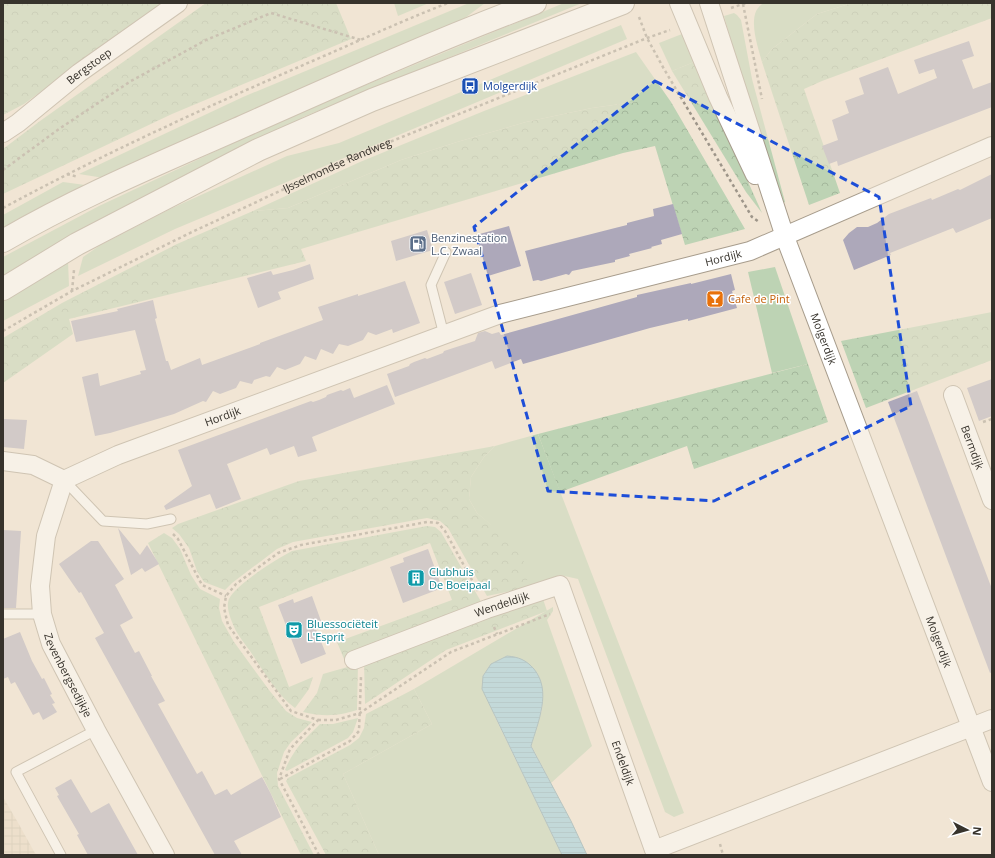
<svg xmlns="http://www.w3.org/2000/svg" width="995" height="858" font-family="'Open Sans',sans-serif">
  <defs>
    <pattern id="industrial-grid" width="8" height="8" patternUnits="userSpaceOnUse"><rect width="8" height="8" fill="#e8d8c1"/><path d="M0 4h8M4 0v8" fill="none" stroke="#c8baa6"/></pattern>
    <pattern id="forest-crowns" width="20" height="18" patternUnits="userSpaceOnUse"><rect width="20" height="18" fill="#bdd3b4"/><path d="M2 6a3 3 0 1 1 6 0M12 15a3 3 0 1 1 6 0" fill="none" stroke="#a3b69b"/></pattern>
    <pattern id="water-rules" width="6" height="5" patternUnits="userSpaceOnUse"><rect width="6" height="5" fill="#8cc9e0"/><path d="M0 2.5h6" fill="none" stroke="#79adc0"/></pattern>
  </defs>
  <rect width="100%" height="100%" fill="#f1e5d4"/>
  <polygon fill="url(#industrial-grid)" points="3,797 17,821 36,855 3,855"/>
  <g fill="#bdd3b4">
    <polygon points="394,3 429,3 398,16"/>
    <polygon points="469,3 485,3 453,27 104,178 79,174 243,97"/>
    <polygon points="564,3 582,3 303,117 274,136 80,232 3,275 3,257 99,206 293,115"/>
    <path d="M764,3H852L817,14L772,49L762,62C758,47 745,12 764,3Z"/>
    <polygon points="734,13 737,15 741,20 752,79 785,202 781,204 768,171 724,16"/>
    <polygon points="621,25 627,39 175,229 78,276 83,257 99,246 170,209 287,156 339,143"/>
    <polygon points="682,34 694,62 672,71 659,43"/>
    <polygon points="636,52 671,102 635,102 592,108 526,122 457,142 401,160 288,208 253,211 360,162 484,111"/>
    <polygon points="63,182 85,185 18,219 3,228 3,215"/>
    <polygon points="68,261 69,286 3,321 3,300"/>
    <polygon points="775,267 808,364 772,373 748,272"/>
    <polygon points="538,434 684,813 674,817 665,812 578,579 560,575 526,588 491,525 477,513 469,499 471,477 484,457 495,446"/>
    <polygon points="553,607 553,611 547,620 592,746 551,783 531,745 542,710 543,695 538,674 507,656 491,664 483,676 494,715 562,855 379,855 343,774 432,724 414,689"/>
  </g>
  <g fill="url(#forest-crowns)">
    <polygon points="3,3 162,3 24,104 3,115"/>
    <polygon points="206,3 336,3 351,39 172,114 3,194 3,149 40,121"/>
    <polygon points="852,3 992,3 992,18 822,81 804,89 840,193 809,205 762,62 772,49 817,14"/>
    <polygon points="694,62 698,70 762,213 746,192 672,71"/>
    <polygon points="635,102 671,102 745,229 685,245 655,146 623,153 301,249 306,261 69,319 73,334 3,383 3,338 62,303 177,244 253,211 288,208 401,160 457,142 526,122 592,108"/>
    <polygon points="992,312 992,360 866,408 841,341"/>
    <polygon points="808,364 828,422 694,469 687,446 560,492 538,434"/>
    <polygon points="495,446 484,457 471,477 469,499 477,513 509,539 523,559 528,574 526,588 487,596 448,528 440,521 427,518 293,542 277,549 232,583 225,590 204,582 197,571 189,548 179,534 172,528 178,524 299,481"/>
    <path d="M427,526L435,527L441,532L483,605L344,659L337,642L452,600L430,543L316,585L259,607L289,687L313,677L309,689L295,708C276,694 263,670 250,651C245,644 240,638 236,631C232,622 225,608 229,599C235,585 278,558 292,551Z"/>
    <polygon points="164,533 172,538 180,549 191,575 200,589 220,599 219,608 222,621 234,642 269,690 286,711 297,718 312,722 291,742 284,752 277,773 278,786 314,855 301,855 148,543"/>
    <polygon points="541,593 547,611 446,650 365,704 364,661"/>
    <path d="M358,664L357,710C337,716 325,717 303,712L317,693L323,674Z"/>
    <polygon points="414,689 432,724 343,774 379,855 326,855 286,781 288,778 350,745 359,738 364,728 366,714"/>
    <path d="M358,718L353,732L348,738L287,771L285,770C294,748 305,739 320,724H333Z"/>
  </g>
  <path fill="url(#water-rules)" stroke="#729caa" d="M507,656C519,657 526,660 534,669C552,691 538,722 531,746L571,821L587,855H562L482,689L483,676L491,664Z"/>
  <g fill="#ada8ba">
    <polygon points="969,41 974,56 962,60 973,89 992,82 992,107 838,166 837,161 829,164 822,146 838,140 832,120 849,113 845,101 864,94 859,78 888,67 898,94 937,78 934,69 919,74 914,60"/>
    <polygon points="992,174 992,218 956,233 953,228 890,253 891,255 854,270 843,240 849,233 857,227 868,227 877,223 889,214 931,198 932,200 958,189 960,190"/>
    <polygon points="673,204 682,234 661,240 662,244 651,247 652,248 629,254 630,256 615,260 615,262 572,271 569,275 566,274 541,281 538,280 533,281 525,251 615,228 627,225 627,223 654,216 653,209"/>
    <polygon points="509,226 521,266 488,276 476,235"/>
    <polygon points="427,230 433,250 396,261 391,241"/>
    <polygon points="310,264 314,279 278,292 281,299 258,308 247,278 271,271 273,275 293,270"/>
    <polygon points="471,273 482,305 455,314 444,282"/>
    <polygon points="731,274 735,290 732,291 737,308 688,321 688,319 650,328 523,364 521,359 495,369 492,361 395,397 387,374 409,366 410,364 414,362 425,358 427,359 443,353 444,351 475,341 478,333 485,331 492,334 499,332 501,335 637,297 637,295 691,283 691,284"/>
    <polygon points="405,281 420,323 393,333 392,329 376,335 368,332 363,340 348,346 339,344 333,354 321,349 316,360 305,356 300,364 285,370 277,367 270,377 266,376 254,380 252,384 240,381 236,388 220,394 213,391 206,402 203,401 174,414 110,433 95,436 82,377 98,373 100,386 141,374 140,371 146,370 135,330 76,342 71,321 118,311 117,309 153,300 157,318 155,319 166,361 168,361 171,370 200,358 202,365 252,347 260,344 260,343 323,320 318,307 358,294 358,296"/>
    <polygon points="992,379 992,416 979,421 967,388"/>
    <polygon points="387,385 395,404 312,437 317,451 298,457 294,446 270,455 267,448 227,464 241,499 216,509 210,494 166,510 164,506 192,486 178,450 311,401 313,402 319,400 326,397 327,395 341,390 343,391 350,388 354,398"/>
    <polygon points="917,391 992,589 992,672 990,673 888,402"/>
    <polygon points="3,419 27,420 24,449 3,447"/>
    <polygon points="118,528 140,555 147,545 159,564 145,572 142,568 131,575"/>
    <polygon points="3,530 21,531 16,608 3,608"/>
    <polygon points="91,541 98,541 124,579 115,585 133,618 120,625 135,653 139,651 152,676 151,676 165,701 158,704 197,774 202,771 215,795 227,789 231,795 262,777 271,794 281,817 234,841 242,855 215,855 95,638 104,633 81,592 79,593 59,564"/>
    <polygon points="428,549 442,588 403,603 390,567 404,562 403,558"/>
    <polygon points="312,596 321,621 314,624 326,654 301,664 278,605 293,599 294,603"/>
    <polygon points="20,632 32,661 42,679 44,678 52,694 50,695 55,703 52,704 57,712 43,720 39,712 33,715 15,682 11,684 8,677 3,679 3,639"/>
    <polygon points="71,779 91,813 109,803 138,855 88,855 77,835 79,834 57,796 59,795 55,788"/>
  </g>
  <g fill="none" stroke-linecap="round" stroke-linejoin="round">
    <defs>
      <g id="lane">
        <polyline points="444,335 431,285 446,252"/>
        <polyline points="64,480 103,521 147,524 171,519"/>
        <polyline points="3,614 42,614"/>
        <polyline points="61,855 16,772 96,730"/>
      </g>
      <g id="street">
        <polyline points="679,3 718,97 755,175"/>
        <path id="s2" d="M709,3L785,237L992,782"/>
        <path id="s3" d="M3,133L18,123L79,73L178,3"/>
        <path id="s4" d="M953,395L992,500"/>
        <polyline points="3,461 33,465 64,480"/>
        <path id="s5" d="M64,480L118,455L500,314L750,251L992,146"/>
        <path id="s6" d="M64,480L46,536L40,586L42,614L51,644L96,730L165,855"/>
        <path id="s7" d="M354,660L487,609L560,585L654,850L992,719"/>
      </g>
      <g id="secondary">
        <path d="M3,241C78,197 158,164 237,129C336,85 434,41 535,3"/>
        <polyline points="3,289 77,244 258,150 372,100 623,3"/>
      </g>
    </defs>
    <use href="#lane" stroke="#a79c8c" stroke-width="11"/>
    <use href="#street" stroke="#a79c8c" stroke-width="20"/>
    <use href="#secondary" stroke="#a79c8c" stroke-width="24"/>
    <g stroke="#9d9589" stroke-width="2.5" stroke-dasharray="3 3" stroke-linecap="butt">
      <polyline points="743,4 762,99"/>
      <polyline points="731,8 746,3"/>
      <polyline points="639,17 647,38 664,69 752,217 759,222"/>
      <polyline points="3,170 59,129 131,81 206,40 271,13 361,40"/>
      <polyline points="67,174 78,177"/>
      <path d="M3,208C105,153 211,105 317,59C361,40 404,20 448,3"/>
      <polyline points="72,291 74,270"/>
      <path id="s1" d="M3,331L72,291L192,232L355,156L647,38L670,30"/>
      <polyline points="983,422 992,419"/>
      <polyline points="173,534 178,539 202,585 226,596"/>
      <polyline points="494,627 497,634"/>
      <polyline points="318,720 336,720 360,713 451,652 550,614"/>
      <polyline points="280,779 350,741 359,731 361,677"/>
      <polyline points="720,844 723,855"/>
      <polyline points="319,855 279,779 290,749 318,720 291,711 228,625 224,608 226,596 236,584 278,553 301,545 427,522 438,523 445,531 478,591"/>
    </g>
    <use href="#lane" stroke="#fff" stroke-width="9"/>
    <use href="#street" stroke="#fff" stroke-width="18"/>
    <use href="#secondary" stroke="#fff" stroke-width="22"/>
  </g>
  <path d="M0 0H995V858H0ZM655,81L879,197L911,406L714,501L548,491L474,227Z" fill="#f1e5d4" fill-opacity=".55" fill-rule="evenodd"/>
  <path fill="none" stroke="#1d4ed8" stroke-width="3" stroke-dasharray="8 5" stroke-linejoin="round" d="M655,81L879,197L911,406L714,501L548,491L474,227Z"/>
  <defs>
    <symbol id="bus-square" viewBox="-11 -11 22 22"><rect x="-9" y="-9" width="18" height="18" rx="4" fill="#1a4fb4" stroke="#fff"/><path d="M-5-6H5V4H4V6H2V4H-2V6H-4V4H-5ZM-3.5-4V0h7V-4ZM-3.5 1.2v1.5H-2V1.2ZM2 1.2v1.5H3.5V1.2Z" fill="#fff"/></symbol>
    <symbol id="fuel-square" viewBox="-11 -11 22 22"><rect x="-9" y="-9" width="18" height="18" rx="4" fill="#5c6f8a" stroke="#fff"/><path d="M-5.5-6h7V0h2V4h1.3V-2.5L3-4.5l.8-.8L6-3V5H2.5V1h-1V6h-7ZM-4.2-4.7v3.2H.2V-4.7Z" fill="#fff"/></symbol>
    <symbol id="bar-square" viewBox="-11 -11 22 22"><rect x="-9" y="-9" width="18" height="18" rx="4" fill="#e8710a" stroke="#fff"/><path d="M-6-5H6L.8 .8V4.5H3.5V6h-7V4.5H-.8V.8Z" fill="#fff"/></symbol>
    <symbol id="building-square" viewBox="-11 -11 22 22"><rect x="-9" y="-9" width="18" height="18" rx="4" fill="#0f9aa8" stroke="#fff"/><path d="M-4-6H4V6H1V3H-1V6H-4ZM-2.5-4.3h1.7v1.8h-1.7ZM.8-4.3h1.7v1.8H.8ZM-2.5-1h1.7V.8h-1.7ZM.8-1h1.7V.8H.8Z" fill="#fff"/></symbol>
    <symbol id="theatre-square" viewBox="-11 -11 22 22"><rect x="-9" y="-9" width="18" height="18" rx="4" fill="#0f9aa8" stroke="#fff"/><path d="M-5-5.5Q0-4 5-5.5V0Q5 5 0 6Q-5 5-5 0ZM-3.3-2.5H-1v1.5H-3.3ZM1-2.5H3.3v1.5H1ZM-2.8 1Q0 5.5 2.8 1Z" fill="#fff"/></symbol>
  </defs>
  <g fill-rule="evenodd">
    <use href="#bus-square" x="460" y="76" width="20" height="20"/>
    <use href="#fuel-square" x="408" y="234" width="20" height="20"/>
    <use href="#bar-square" x="705" y="289" width="20" height="20"/>
    <use href="#building-square" x="406" y="568" width="20" height="20"/>
    <use href="#theatre-square" x="284" y="620" width="20" height="20"/>
  </g>
  <g text-anchor="middle" stroke-width="3" stroke-linejoin="round" paint-order="stroke">
    <g font-size="11" fill="#37332c" stroke="#fff">
      <text dy="4" stroke="none"><textPath href="#s3" startOffset="109">Bergstoep</textPath></text>
      <text dy="4" stroke="none"><textPath href="#s1" startOffset="373">IJsselmondse Randweg</textPath></text>
      <text dy="4" stroke="none"><textPath href="#s5" startOffset="697">Hordijk</textPath></text>
      <text dy="4" stroke="none"><textPath href="#s2" startOffset="355">Molgerdijk</textPath></text>
      <text dy="4" stroke="none"><textPath href="#s5" startOffset="171">Hordijk</textPath></text>
      <text dy="4" stroke="none"><textPath href="#s4" startOffset="56">Bermdijk</textPath></text>
      <text dy="4" stroke="none"><textPath href="#s7" startOffset="158">Wendeldijk</textPath></text>
      <text dy="4" stroke="none"><textPath href="#s2" startOffset="679">Molgerdijk</textPath></text>
      <text dy="4" stroke="none"><textPath href="#s6" startOffset="204">Zevenbergsedijkje</textPath></text>
      <text dy="4" stroke="none"><textPath href="#s7" startOffset="408">Endeldijk</textPath></text>
    </g>
    <g font-size="11" fill="#164399" stroke="#fff" text-anchor="start">
      <text x="483" y="90">Molgerdijk</text>
    </g>
    <g font-size="11" fill="#4e5e75" stroke="#fff" text-anchor="start">
      <text x="431" y="242">Benzinestation<tspan x="431" dy="13">L.C. Zwaal</tspan></text>
    </g>
    <g font-size="11" fill="#c56008" stroke="#fff" text-anchor="start">
      <text x="728" y="303">Cafe de Pint</text>
    </g>
    <g font-size="11" fill="#0d838f" stroke="#fff" text-anchor="start">
      <text x="429" y="576">Clubhuis<tspan x="429" dy="13">De Boeipaal</tspan></text>
      <text x="307" y="628">Bluessociëteit<tspan x="307" dy="13">L'Esprit</tspan></text>
    </g>
  </g>
  <rect width="995" height="858" fill="none" stroke="#37332c" stroke-width="8"/>
  <g transform="translate(967 830) rotate(96)" stroke="#ffffff" stroke-width="3" paint-order="stroke">
  <path d="M0-3L7 15L0 10L-7 15Z" fill="#37332c"/>
  <text y="-6" font-size="11" font-weight="bold" text-anchor="middle" fill="#37332c">N</text>
  </g>
</svg>
